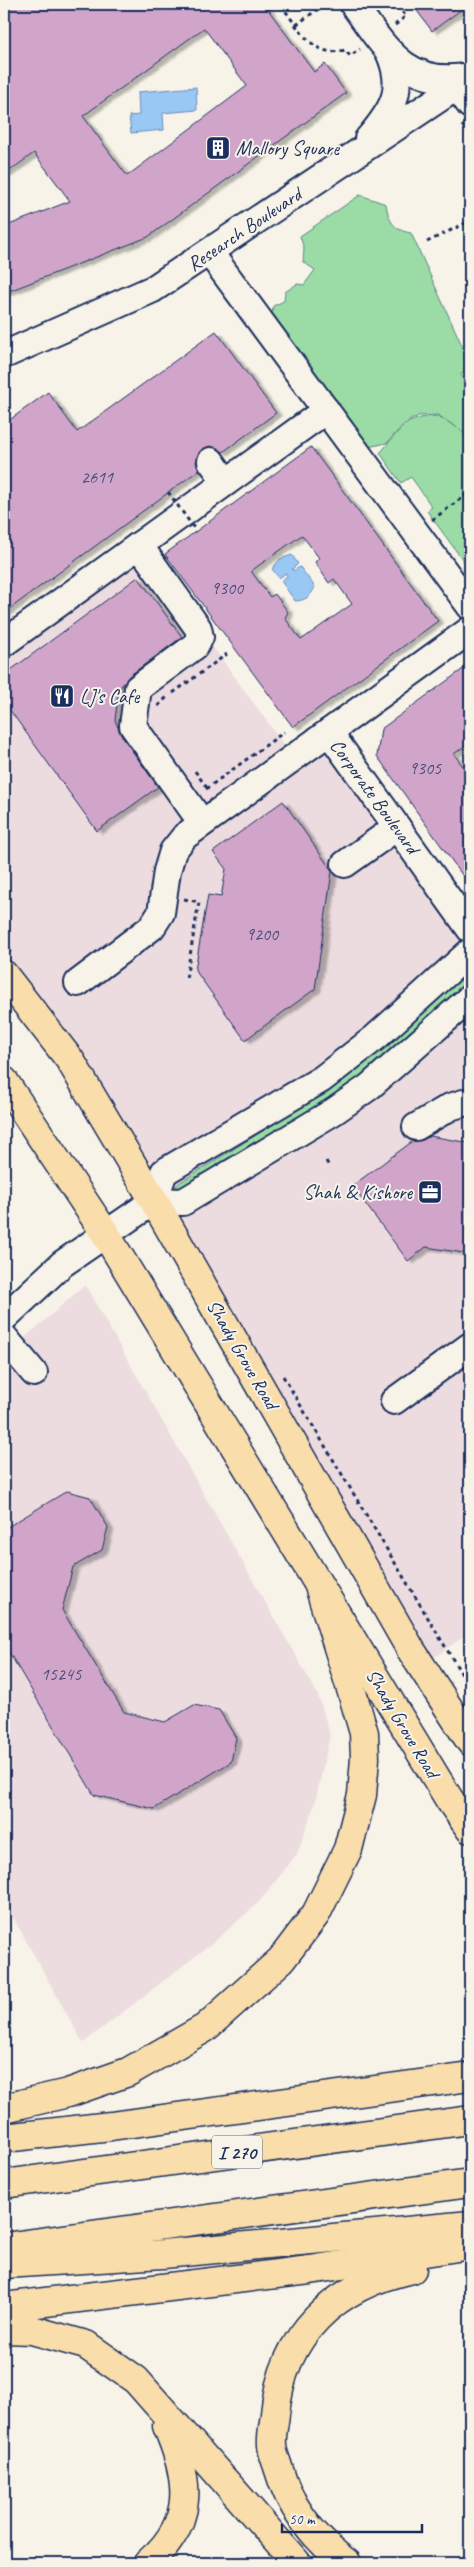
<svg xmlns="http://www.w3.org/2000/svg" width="474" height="2567" font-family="Caveat,sans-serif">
  <defs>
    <filter id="shadow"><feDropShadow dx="5.5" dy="3" stdDeviation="1" flood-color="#0004"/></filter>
  </defs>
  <rect width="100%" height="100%" fill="#f7f3e8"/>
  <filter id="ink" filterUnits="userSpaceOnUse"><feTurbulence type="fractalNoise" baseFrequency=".02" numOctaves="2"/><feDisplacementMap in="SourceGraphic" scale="10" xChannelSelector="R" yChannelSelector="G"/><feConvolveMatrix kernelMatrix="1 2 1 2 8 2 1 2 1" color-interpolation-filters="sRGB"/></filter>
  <g filter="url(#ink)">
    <g fill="#ecdcdf">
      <polygon points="139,545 292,756 329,730 470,922 470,1632 425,1664 4,967 4,644"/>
      <polygon points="85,1285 318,1695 330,1735 315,1803 297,1854 259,1902 215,1941 83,2043 4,1901 4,1356"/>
    </g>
    <g fill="#9adba6" stroke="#5a8582">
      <path d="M360,195L386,204C389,221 393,230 411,233L470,363V370L461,374L470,397V437L438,415L418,416L404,424L387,443L368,447L272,314L273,306L284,301L285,292L297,284L304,285L315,270L303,262L304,249L300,236Z"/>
      <path d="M438,416L461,430L470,440V570L427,511L432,507L411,477L401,483L380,453C401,429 404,417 438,416Z"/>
      <polygon points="467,969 470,970 470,983 359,1083 182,1191 178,1189 176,1186 179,1183 332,1088"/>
    </g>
    <g fill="#9ac8f5" stroke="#678bb9">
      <polygon points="196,87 197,110 163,113 164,130 131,133 129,116 139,115 138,92"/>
      <path d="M292,555L298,564L292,569L293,571L300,567L315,587C311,596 305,601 295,601L281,581L287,576L286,573L279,578L272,569L280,559Z"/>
    </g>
    <g fill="#d1a5c9" stroke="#1b2f5e" fill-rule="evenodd" filter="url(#shadow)">
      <path d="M4,4H264L314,72L325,64L346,93L148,237L4,293V227L70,201L34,153L4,175V109L11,104L4,95ZM204,28L247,86L127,176L83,116Z"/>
      <polygon points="412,4 469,4 432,31"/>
      <polygon points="216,331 276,413 223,452 210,446 202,449 196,462 199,470 4,613 4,424 48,392 77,432"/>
      <path d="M311,447L438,621L293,727L165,554ZM302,535L319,558L315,562L329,583L334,579L352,604L301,640L285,618L288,612L275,594L270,597L251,571Z"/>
      <polygon points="138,577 182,637 129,676 119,689 115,720 121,735 158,787 97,831 4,702 4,675"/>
      <polygon points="470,664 470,742 454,754 470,776 470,886 377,756 381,729"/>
      <polygon points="283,801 332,871 315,989 245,1040 195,970 208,895 221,897 226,869 213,852"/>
      <polygon points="430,1136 470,1143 470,1254 426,1247 408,1261 352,1186 413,1141 423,1140"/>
      <polygon points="67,1491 90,1497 108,1527 102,1550 73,1567 62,1610 124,1712 165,1722 194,1705 219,1710 236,1738 231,1762 154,1809 94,1795 4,1644 4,1529"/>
    </g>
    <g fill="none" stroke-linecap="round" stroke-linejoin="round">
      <defs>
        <g id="minor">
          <path d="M353,4C385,48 407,89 470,76"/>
          <polyline points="457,87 470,105"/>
          <path d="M368,139C393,110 406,90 389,52"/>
          <polyline points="210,253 470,606"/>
          <polyline points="4,355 153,289 470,78"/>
          <polyline points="211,461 226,482"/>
          <polyline points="139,545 198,628 200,637 195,646 138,688 133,726 202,823"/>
          <polyline points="470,630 329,732 470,929"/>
          <polyline points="4,643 326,410"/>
          <polyline points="345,864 397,827"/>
          <polyline points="78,983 152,927 161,913 167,871 173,851 185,836 329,732"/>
          <polyline points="416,1127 450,1107 470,1101"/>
          <polyline points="154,1201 164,1172 322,1079 376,1037 470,952"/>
          <polyline points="4,1318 62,1264 154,1201 183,1202 333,1112 369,1087 470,998"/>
          <polyline points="4,1337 34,1373"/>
          <polyline points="394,1401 470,1346"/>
        </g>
        <g id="major">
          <polyline points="4,975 70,1060 154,1201 411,1650 470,1741"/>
          <polyline points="4,1081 105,1233 449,1799 470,1829"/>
        </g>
        <g id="highway">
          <polyline points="4,2108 68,2093 128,2072 205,2028 281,1960 316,1914 348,1849 362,1795 365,1758 364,1733 354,1699 319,1586"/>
          <polyline points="4,2138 111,2126 470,2077"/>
          <polyline points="4,2184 470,2120"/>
          <polyline points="4,2247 470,2183"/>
          <polyline points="4,2264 163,2254 470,2225"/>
          <polyline points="4,2307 310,2270 470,2245"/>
          <polyline points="4,2329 32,2330 86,2345 136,2380 297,2563"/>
          <path d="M148,2563C196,2522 190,2479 167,2426"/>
          <path d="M347,2563C314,2539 289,2506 278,2467C276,2460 272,2452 272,2445C271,2435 274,2424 275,2414C282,2335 335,2285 412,2269"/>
        </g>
      </defs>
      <use href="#minor" stroke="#1b2f5e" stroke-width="30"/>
      <use href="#major" stroke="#1b2f5e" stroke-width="31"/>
      <use href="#highway" stroke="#1b2f5e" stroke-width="31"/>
      <g stroke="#1b2f5e" stroke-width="3" stroke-dasharray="4 4" stroke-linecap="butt">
        <path d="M283,4L284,9C300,30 314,59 345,50L350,56L360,49"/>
        <polyline points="296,25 325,4"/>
        <polyline points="395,25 406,16 399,8 401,4"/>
        <polyline points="462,125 470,135"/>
        <polyline points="427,242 470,221"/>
        <polyline points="432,520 470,492"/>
        <polyline points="173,693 227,654"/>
        <polyline points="158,706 168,696"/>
        <polyline points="195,771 207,788"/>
        <polyline points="206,789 284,732"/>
        <polyline points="184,899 199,902 186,979"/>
        <polyline points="4,942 12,954"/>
        <polyline points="326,1161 329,1166"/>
        <polyline points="283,1376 470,1688"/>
      </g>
      <use href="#minor" stroke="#f7f3e8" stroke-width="26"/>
      <use href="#major" stroke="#f9ddab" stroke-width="28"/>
      <use href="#highway" stroke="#f9ddab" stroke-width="28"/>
      <polyline stroke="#1b2f5e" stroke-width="3" stroke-dasharray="4 4" stroke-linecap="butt" points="168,492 196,531"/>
    </g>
  </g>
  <defs>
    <symbol id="building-square" viewBox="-11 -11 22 22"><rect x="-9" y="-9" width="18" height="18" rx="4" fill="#1b2f5e" stroke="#f7f3e8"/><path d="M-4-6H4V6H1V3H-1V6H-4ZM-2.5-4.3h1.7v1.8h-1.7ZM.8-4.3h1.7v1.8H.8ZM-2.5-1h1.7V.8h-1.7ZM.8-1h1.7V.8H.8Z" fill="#fff"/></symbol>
    <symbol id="restaurant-square" viewBox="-11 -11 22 22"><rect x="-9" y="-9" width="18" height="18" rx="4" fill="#1b2f5e" stroke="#f7f3e8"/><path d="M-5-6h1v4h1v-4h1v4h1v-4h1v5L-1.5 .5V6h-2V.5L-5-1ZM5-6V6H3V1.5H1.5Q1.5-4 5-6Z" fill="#fff"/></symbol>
    <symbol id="office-square" viewBox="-11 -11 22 22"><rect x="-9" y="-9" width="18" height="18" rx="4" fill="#1b2f5e" stroke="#f7f3e8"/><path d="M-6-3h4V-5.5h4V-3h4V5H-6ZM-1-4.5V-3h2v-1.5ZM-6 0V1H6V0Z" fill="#fff"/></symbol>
  </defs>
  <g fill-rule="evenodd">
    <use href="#building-square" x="204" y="134" width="28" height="28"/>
    <use href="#restaurant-square" x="48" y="682" width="28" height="28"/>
    <use href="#office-square" x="416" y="1178" width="28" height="28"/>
  </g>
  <g text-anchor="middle" stroke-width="4" stroke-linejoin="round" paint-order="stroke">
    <g font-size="18" fill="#484c79">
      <text x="97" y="483">2611</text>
      <text x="227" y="594">9300</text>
      <text x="425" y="774">9305</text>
      <text x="262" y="940">9200</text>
      <text x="61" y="1680">15245</text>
    </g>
    <rect fill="#f7f3e8" stroke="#5d6a87" stroke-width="1" x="212" y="2135.5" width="50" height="33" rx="4"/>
    <g font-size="19" font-weight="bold" fill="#1b2f5e">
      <text x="237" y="2159">I 270</text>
    </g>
    <g font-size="20" fill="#1b2f5e" stroke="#f7f3e8" text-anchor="start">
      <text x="236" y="155">Mallory Square</text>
      <text x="80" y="703">LJ's Cafe</text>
      <text x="412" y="1199" text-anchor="end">Shah &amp; Kishore</text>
    </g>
    <g font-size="20" fill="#1b2f5e" stroke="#f7f3e8">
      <text transform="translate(244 229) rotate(-34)" y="7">Research Boulevard</text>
      <text transform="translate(375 796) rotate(54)" y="7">Corporate Boulevard</text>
      <text transform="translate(243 1354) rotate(60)" y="7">Shady Grove Road</text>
      <text transform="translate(403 1723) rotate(59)" y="7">Shady Grove Road</text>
    </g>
  </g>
  <rect width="474" height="2567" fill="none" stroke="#f7f3e8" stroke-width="20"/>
  <rect x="10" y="10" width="454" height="2547" fill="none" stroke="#1b2f5e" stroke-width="2" filter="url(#ink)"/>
  <path d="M282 2524v8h140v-8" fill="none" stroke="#1b2f5e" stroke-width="2.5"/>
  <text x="289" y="2524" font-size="15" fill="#1b2f5e" stroke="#f7f3e8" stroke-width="4" paint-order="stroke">50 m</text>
</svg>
